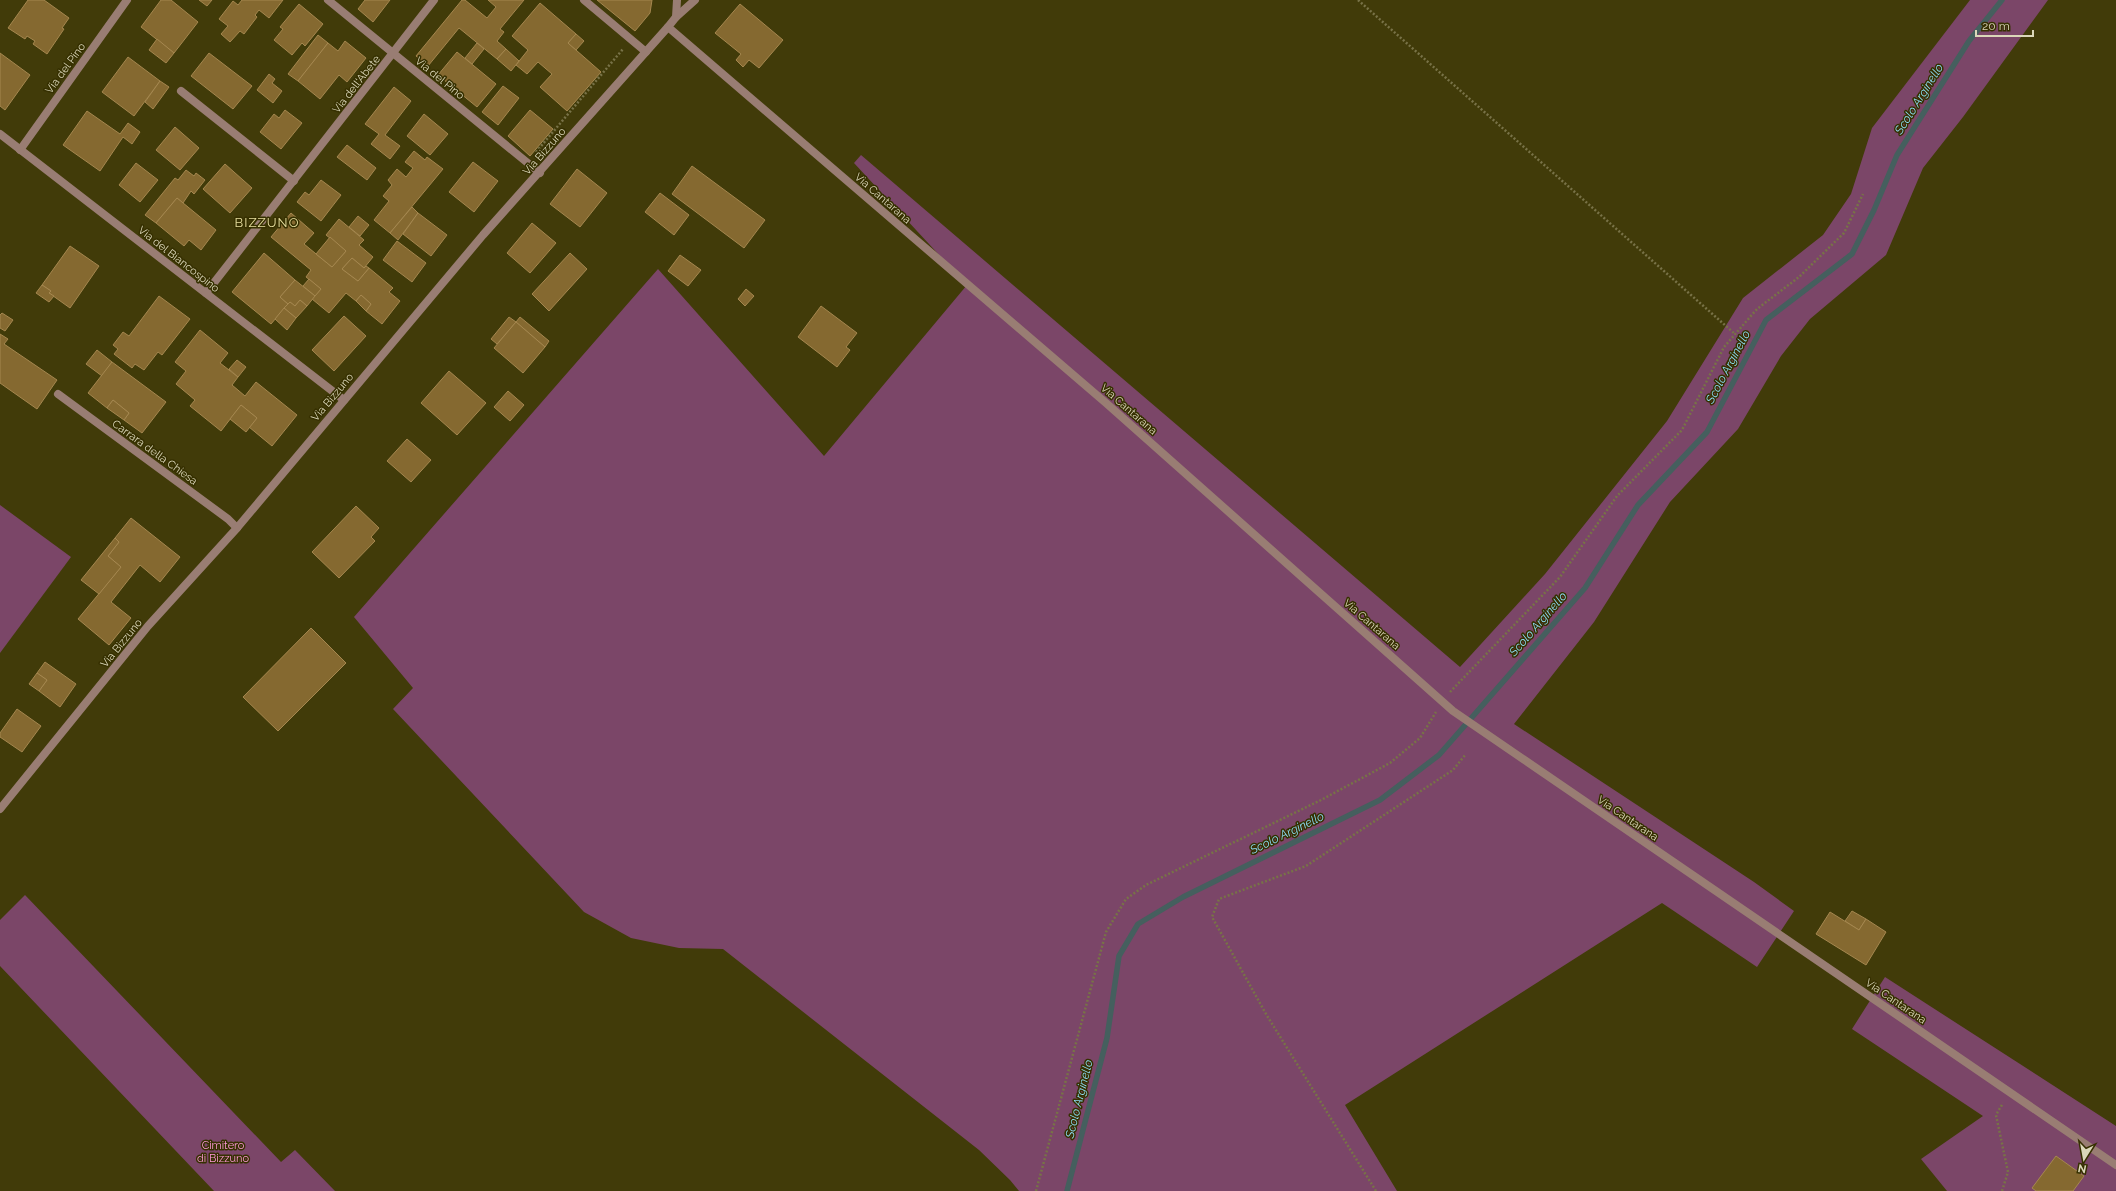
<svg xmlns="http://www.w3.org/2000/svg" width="2116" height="1191" font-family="Raleway,sans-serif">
  <rect width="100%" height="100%" fill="#413b09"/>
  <g fill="#7b4668">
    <polygon points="1970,0 2048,0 1963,117 1923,168 1886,255 1810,319 1781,356 1738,429 1670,502 1594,622 1514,724 1754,882 1794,911 1757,967 1662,903 1345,1105 1397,1191 1019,1191 1010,1180 979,1150 723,949 679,948 631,938 584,912 393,709 413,688 354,617 658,269 824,456 967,285 854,163 861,155 1460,667 1545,574 1667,421 1743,298 1823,235 1851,194 1872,128"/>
    <polygon points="0,505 71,557 0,653"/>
    <polygon points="25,895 281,1162 295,1150 335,1191 214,1191 0,966 0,920"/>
    <polygon points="1885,977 2116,1126 2116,1191 1947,1191 1921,1159 1983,1116 1852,1029"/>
  </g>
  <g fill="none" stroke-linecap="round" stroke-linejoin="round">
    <polyline stroke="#455f5e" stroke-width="5.5" points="1067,1191 1107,1038 1119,956 1138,924 1183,897 1380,800 1439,755 1585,588 1638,505 1707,432 1766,320 1852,254 1874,210 1897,155 1969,41 2002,0"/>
  </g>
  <g fill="#856930" stroke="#a5874f">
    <polygon points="28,0 44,0 69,18 62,28 64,29 47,54 33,44 35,41 27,36 25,39 8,28"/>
    <polygon points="161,0 171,0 198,22 174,53 141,27"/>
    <polygon points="199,0 212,0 207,6"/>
    <polygon points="242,0 283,0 269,18 259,10 255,15 257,17 244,34 240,31 230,42 221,34 228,26 219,19 233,1 238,5"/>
    <polygon points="365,0 390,0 373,22 358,9"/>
    <polygon points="462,0 465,0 487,18 496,7 488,0 524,0 500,29 504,32 497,41 506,49 497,59 459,28 428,66 416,56"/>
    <polygon points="597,0 652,0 650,13 635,31"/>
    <polygon points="540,3 576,34 568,43 601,72 567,111 540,87 552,74 538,62 527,74 516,65 528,50 512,36"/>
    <polygon points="299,4 323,24 305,46 302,43 292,55 274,40 283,29 280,27"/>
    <polygon points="740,4 783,40 759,68 749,60 743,67 736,60 741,54 715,33"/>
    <polygon points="576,34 584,41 576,50 568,43"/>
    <polygon points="318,35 328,43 298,81 288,74"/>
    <polygon points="157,39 174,53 166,63 149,50"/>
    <polygon points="345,41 366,58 347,82 339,75 320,99 298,81 328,43 338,51"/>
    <polygon points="477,43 484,49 472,64 465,58"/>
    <polygon points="506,49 519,61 511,71 497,59"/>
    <polygon points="457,52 496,84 477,107 438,75"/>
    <polygon points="0,53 30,75 5,110 0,106"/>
    <polygon points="209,53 252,86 233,109 191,76"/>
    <polygon points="128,57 160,81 134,116 102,92"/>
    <polygon points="269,74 275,79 272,83 282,91 273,103 257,90"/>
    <polygon points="160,81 169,87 153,109 145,102"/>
    <polygon points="503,86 519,98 498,125 482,112"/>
    <polygon points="394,87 411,101 385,135 400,146 390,159 371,144 379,134 365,124"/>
    <polygon points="285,110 302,123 281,149 260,132 274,114 279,118"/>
    <polygon points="530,110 553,129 530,156 508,136"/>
    <polygon points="87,111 120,134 128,123 140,132 132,144 123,137 100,171 63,145"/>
    <polygon points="424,114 448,134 430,155 407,136"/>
    <polygon points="175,127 199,148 180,170 156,150"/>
    <polygon points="347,145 376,168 367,180 337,157"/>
    <polygon points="414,151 425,160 427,157 443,169 390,233 374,220 389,201 383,196 392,185 388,180 397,169 406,177 413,168 405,162"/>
    <polygon points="473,162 498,181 474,212 449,192"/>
    <polygon points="136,163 158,180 140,202 119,185"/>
    <polygon points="225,164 252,188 230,213 203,189"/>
    <polygon points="692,166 765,220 744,248 672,194"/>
    <polygon points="577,169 607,193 580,227 550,204"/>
    <polygon points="186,170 194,176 196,173 205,180 194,194 191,191 183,203 177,198 156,223 145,215 175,178 178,180"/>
    <polygon points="321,180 341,195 321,221 297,202 305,192 309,195"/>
    <polygon points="660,193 689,215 674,235 645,212"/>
    <polygon points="177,198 216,230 201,250 189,240 184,246 156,223"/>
    <polygon points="412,207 418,213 398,240 390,233"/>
    <polygon points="291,213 314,233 304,244 332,267 346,251 326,235 339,219 364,240 359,245 373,257 364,268 352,258 342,269 358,281 369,268 393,288 389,292 400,301 382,324 366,311 371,304 361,295 356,301 346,293 329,313 312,299 321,289 306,277 311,270 271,237"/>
    <polygon points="418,213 447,235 431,256 403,234"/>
    <polygon points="358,216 369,225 360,236 349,227"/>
    <polygon points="532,223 556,243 530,273 507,253"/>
    <polygon points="330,237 346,251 332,267 316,254"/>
    <polygon points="397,241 426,263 412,282 383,260"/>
    <polygon points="70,246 99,266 70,308 49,293 51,291 42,285"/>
    <polygon points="264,253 295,280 280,297 288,304 271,324 232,292"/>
    <polygon points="570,253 587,269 549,311 532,294"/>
    <polygon points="680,255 701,270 688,286 668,271"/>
    <polygon points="352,258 364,268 366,266 369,268 358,281 342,269"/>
    <polygon points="309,279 321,289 315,296 303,286"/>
    <polygon points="295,280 315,296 307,306 300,300 295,306 290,302 288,304 280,297"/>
    <polygon points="42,285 51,291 49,293 54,296 49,302 36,293"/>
    <polygon points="746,289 754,296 745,306 738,299"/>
    <polygon points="361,295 371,304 366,311 356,301"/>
    <polygon points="159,296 190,319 162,355 158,352 144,370 135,364 132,368 114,354 118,349 113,345 123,332 129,336"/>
    <polygon points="300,300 307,306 296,318 284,308 290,302 295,306"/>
    <polygon points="821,306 857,333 846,347 850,350 837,367 798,337"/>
    <polygon points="284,308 296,318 287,330 275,319"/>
    <polygon points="2,313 13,320 5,331 0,328 0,315"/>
    <polygon points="344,316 366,336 334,371 312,350"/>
    <polygon points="509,317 516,322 497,344 491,339"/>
    <polygon points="520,317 549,341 545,347 516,322"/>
    <polygon points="516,322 545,347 523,373 494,348"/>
    <polygon points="200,330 228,353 220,363 238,377 232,385 245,396 256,382 297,415 272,446 249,427 257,418 241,405 221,431 190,406 195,400 176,384 186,371 175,362"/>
    <polygon points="0,334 8,339 4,344 57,380 37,409 0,383"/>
    <polygon points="97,350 112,362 102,376 86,364"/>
    <polygon points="237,360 246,367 238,377 229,369"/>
    <polygon points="112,362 166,402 142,433 124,420 129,413 113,400 107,408 88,393"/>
    <polygon points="449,371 486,403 457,435 421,403"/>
    <polygon points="508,391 524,405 510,421 494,407"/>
    <polygon points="113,400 129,413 124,420 107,408"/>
    <polygon points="241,405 257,418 246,432 230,419"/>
    <polygon points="407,439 431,460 411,482 387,461"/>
    <polygon points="356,506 379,528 371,537 375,541 339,578 312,552"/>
    <polygon points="131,518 180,557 160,582 140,565 111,602 131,618 109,645 78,619 121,567 108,556 119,542 115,538"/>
    <polygon points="115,538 119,542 108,556 121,567 99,594 81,580"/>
    <polygon points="311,628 346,663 278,731 243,697"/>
    <polygon points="45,662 76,684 60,707 39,691 47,680 37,673"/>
    <polygon points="37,673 47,680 39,691 29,684"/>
    <polygon points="17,709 41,726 22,752 0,737 0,733"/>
    <polygon points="1852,911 1866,919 1859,930 1845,921"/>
    <polygon points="1830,912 1859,930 1866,919 1886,932 1866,965 1816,934"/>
    <polygon points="2056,1156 2084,1176 2073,1191 2036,1191 2032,1188"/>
  </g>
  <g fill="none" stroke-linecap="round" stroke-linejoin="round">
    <g stroke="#787247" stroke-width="2.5" stroke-dasharray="2 2" stroke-linecap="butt">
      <polyline points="1358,0 1735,334"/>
      <polyline points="536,152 623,49"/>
      <polyline points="1450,692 1560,577 1617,496 1682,430 1724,347 1757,309 1799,277 1844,233 1863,194"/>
      <polyline points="1036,1191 1106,932 1126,899 1146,885 1321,800 1390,763 1420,738 1436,712"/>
      <polyline points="1376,1191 1266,1014 1212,917 1219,899 1306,866 1453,770 1466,754"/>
      <polyline points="2002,1191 2008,1172 1996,1115 2003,1103"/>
    </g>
    <g stroke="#997d73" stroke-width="8">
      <polyline points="328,0 540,173"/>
      <polyline points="584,0 646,52"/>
      <polyline points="676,17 695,0"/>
      <polyline points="181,91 294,181"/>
      <polyline points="0,134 344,400"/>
      <polyline points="20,150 127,0"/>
      <polyline points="206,293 434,0"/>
      <polyline points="58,394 228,519 237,528"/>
      <polyline points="0,809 148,626 237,528 483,235 668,27"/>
    </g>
    <polyline stroke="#997d73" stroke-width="8" points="677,0 676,17 668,27 1106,403 1453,711 2116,1165"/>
  </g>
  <g text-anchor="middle" stroke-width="3" stroke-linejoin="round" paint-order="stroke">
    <g font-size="11" fill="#dbd7b9" stroke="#363000">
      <text transform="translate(65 68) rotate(-54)" y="4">Via del Pino</text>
      <text transform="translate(440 78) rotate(39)" y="4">Via del Pino</text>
      <text transform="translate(356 84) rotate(-52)" y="4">Via dell'Abete</text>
      <text transform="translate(544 151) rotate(-49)" y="4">Via Bizzuno</text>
      <text transform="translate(883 198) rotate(41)" y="4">Via Cantarana</text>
      <text transform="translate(179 259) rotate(38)" y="4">Via del Biancospino</text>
      <text transform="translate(332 397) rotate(-50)" y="4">Via Bizzuno</text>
      <text transform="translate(1129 409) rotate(41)" y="4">Via Cantarana</text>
      <text transform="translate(155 452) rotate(36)" y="4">Carrara della Chiesa</text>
      <text transform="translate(1372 624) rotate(41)" y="4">Via Cantarana</text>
      <text transform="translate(121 643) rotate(-51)" y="4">Via Bizzuno</text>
      <text transform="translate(1628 818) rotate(34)" y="4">Via Cantarana</text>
      <text transform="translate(1896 1001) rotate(34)" y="4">Via Cantarana</text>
    </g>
    <g font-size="11" fill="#ff99da" stroke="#363000">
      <text x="223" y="1149">Cimitero<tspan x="223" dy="13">di Bizzuno</tspan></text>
    </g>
    <g font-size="12" font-style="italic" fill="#8edef9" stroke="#363000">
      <text transform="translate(1919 99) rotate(-58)" y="4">Scolo Arginello</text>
      <text transform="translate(1728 367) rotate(-62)" y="4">Scolo Arginello</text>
      <text transform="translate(1538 624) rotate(-49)" y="4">Scolo Arginello</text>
      <text transform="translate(1287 833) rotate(-26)" y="4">Scolo Arginello</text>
      <text transform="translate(1079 1099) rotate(-76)" y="4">Scolo Arginello</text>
    </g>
    <g font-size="13" letter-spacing="1" fill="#e7df9f" stroke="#363000">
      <text x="267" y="227">BIZZUNO</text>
    </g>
  </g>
  <g transform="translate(2084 1159) rotate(191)" stroke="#363000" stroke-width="3" paint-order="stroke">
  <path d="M0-3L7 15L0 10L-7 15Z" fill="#dbd7b9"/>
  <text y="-6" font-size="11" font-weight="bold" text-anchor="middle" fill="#dbd7b9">N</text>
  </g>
  <path d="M1976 30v6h57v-6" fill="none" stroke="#dbd7b9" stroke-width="2"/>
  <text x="1982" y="30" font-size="12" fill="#dbd7b9" stroke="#363000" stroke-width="3" paint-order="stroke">20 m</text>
</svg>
